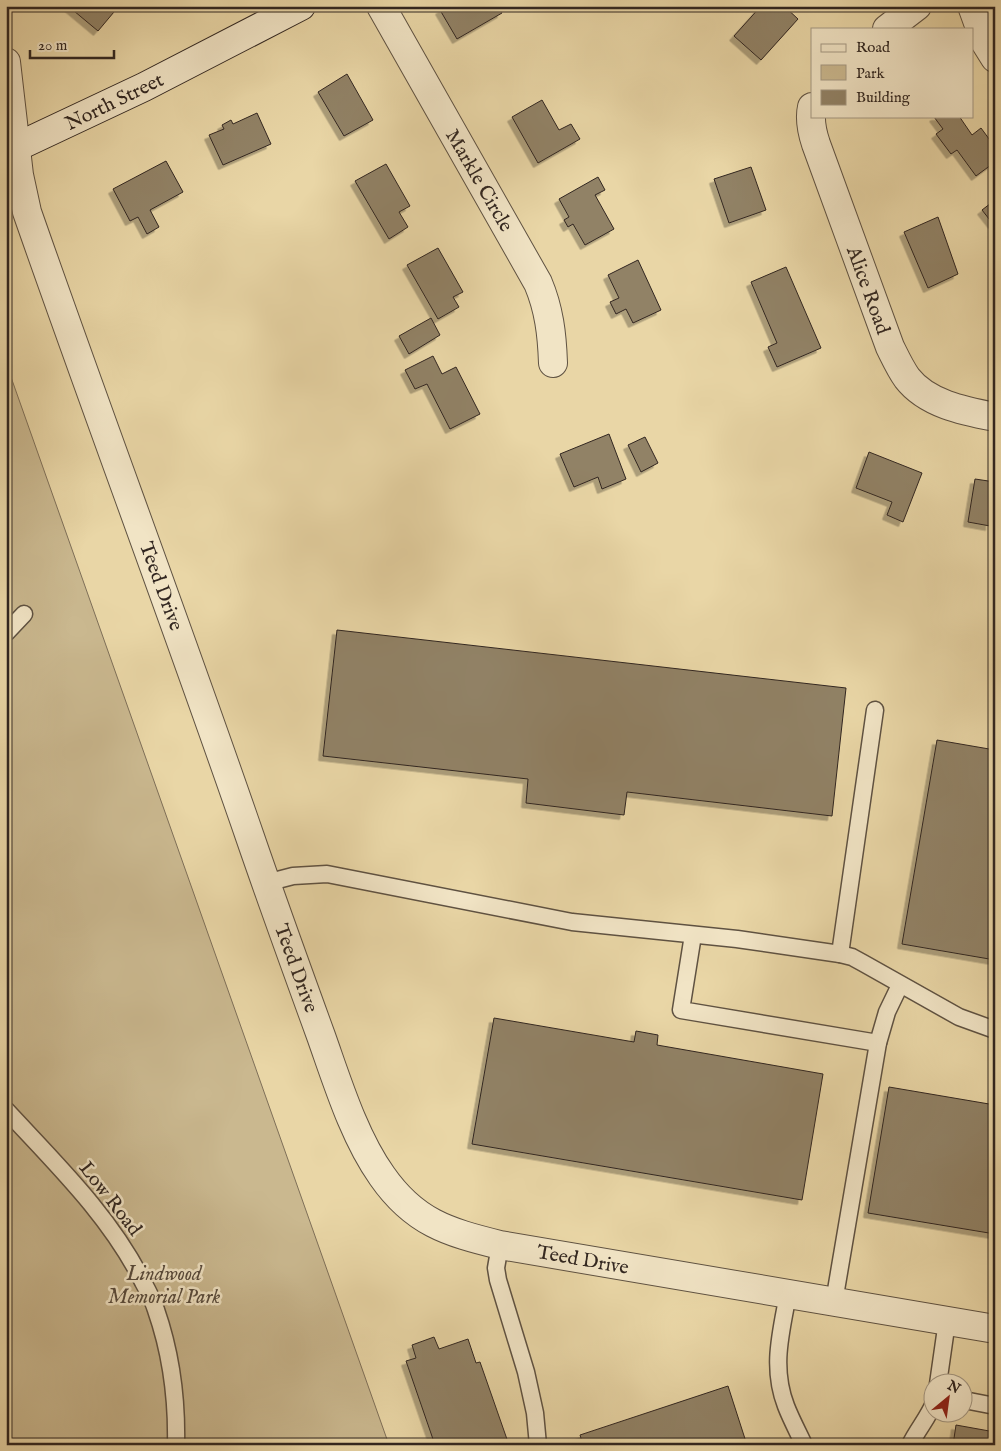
<svg xmlns="http://www.w3.org/2000/svg" width="1001" height="1451" font-family="'IM FELL English',serif">
  <defs>
    <filter id="shadow"><feDropShadow dx="-4.5" dy="4.5" stdDeviation="0" flood-color="#0004"/></filter>
  </defs>
  <rect width="100%" height="100%" fill="#e9d6a6"/>
  <filter id="stains"><feTurbulence type="fractalNoise" baseFrequency=".004" numOctaves="4"/><feColorMatrix values="0 0 0 0 .2 0 0 0 0 .09 0 0 0 0 .02 0 0 0 .5 -.17"/></filter>
  <radialGradient id="worn" r=".72"><stop offset=".6" stop-color="#630" stop-opacity="0"/><stop offset="1" stop-color="#630" stop-opacity=".3"/></radialGradient>
  <polygon fill="#cab88f" stroke="#7e6f58" points="6,363 389,1445 6,1445"/>
  <g fill="#918266" stroke="#312620" filter="url(#shadow)">
    <polygon points="68,6 119,6 98,31"/>
    <polygon points="446,6 498,6 502,13 457,39 440,10"/>
    <polygon points="761,6 784,6 798,19 761,60 734,36"/>
    <polygon points="347,74 373,120 344,136 318,92"/>
    <polygon points="542,100 559,130 571,124 580,139 538,163 512,117"/>
    <polygon points="257,113 271,144 223,165 209,135 224,129 222,125 231,120 233,124"/>
    <polygon points="936,116 959,116 972,135 981,128 995,147 995,162 976,176 957,150 951,154 936,134 943,129 934,117"/>
    <polygon points="166,161 183,192 150,210 159,227 147,234 138,217 130,221 113,189"/>
    <polygon points="386,164 410,206 399,212 408,227 389,239 355,181"/>
    <polygon points="751,167 766,210 729,223 714,179"/>
    <polygon points="598,177 605,190 595,195 614,229 585,245 573,224 568,227 564,220 569,217 559,199"/>
    <polygon points="995,200 995,222 993,224 982,210"/>
    <polygon points="938,217 958,274 928,288 904,232"/>
    <polygon points="438,248 463,292 453,297 459,307 438,319 407,265"/>
    <polygon points="638,260 661,310 633,323 626,309 616,314 610,302 619,298 608,275"/>
    <polygon points="786,267 821,348 777,367 768,347 777,343 751,282"/>
    <polygon points="431,318 440,335 409,354 399,336"/>
    <polygon points="433,356 442,374 456,367 480,414 450,429 427,384 415,389 405,370"/>
    <polygon points="609,434 626,479 602,489 598,477 574,487 560,454"/>
    <polygon points="645,437 658,463 641,472 628,445"/>
    <polygon points="869,452 922,473 903,522 887,515 892,502 856,488"/>
    <polygon points="975,479 995,482 995,521 990,520 990,526 968,522"/>
    <polygon points="337,630 846,688 832,816 627,792 624,815 526,803 528,779 323,756"/>
    <polygon points="937,740 995,750 995,960 902,944"/>
    <polygon points="494,1018 634,1042 636,1031 658,1035 657,1045 823,1074 802,1200 472,1144"/>
    <polygon points="889,1087 995,1105 995,1234 868,1213"/>
    <polygon points="434,1337 439,1349 468,1339 476,1363 480,1362 509,1445 435,1445 406,1361 416,1358 412,1345"/>
    <polygon points="728,1386 747,1445 583,1445 580,1435"/>
    <polygon points="956,1425 995,1432 995,1445 953,1445"/>
  </g>
  <g fill="none" stroke-linecap="round" stroke-linejoin="round">
    <defs>
      <g id="service">
        <polyline points="6,633 24,614"/>
        <polyline points="266,883 293,876 327,874 572,922 737,939 840,954 852,957 863,963 959,1017 995,1030"/>
        <polyline points="693,935 681,1010 878,1043"/>
        <polyline points="840,954 875,710"/>
        <path d="M6,1110C56,1164 110,1216 143,1282C148,1291 153,1300 156,1310C171,1353 177,1399 176,1445"/>
        <polyline points="500,1245 496,1268 498,1280 526,1372 535,1413 538,1445"/>
        <path d="M788,1294C781,1333 771,1367 786,1406C791,1419 798,1432 804,1445"/>
        <polyline points="834,1302 878,1043 887,1012 900,985"/>
        <polyline points="938,1384 947,1321"/>
        <polyline points="964,1400 995,1406"/>
        <path d="M910,1445C917,1430 928,1418 934,1403"/>
      </g>
      <g id="minor">
        <path d="M381,6L538,283C549,309 552,334 553,363"/>
        <polyline points="972,6 985,42 995,58"/>
        <polyline points="887,29 917,6"/>
        <path d="M6,62L19,175L27,212C100,421 178,628 250,837C273,904 297,970 321,1036C337,1081 354,1137 382,1176C414,1222 447,1232 500,1245L995,1329"/>
        <path d="M812,107C809,120 812,132 816,144L890,347C895,357 900,368 907,378C927,404 964,411 995,417"/>
      </g>
      <polyline id="secondary" points="6,152 144,87 301,6"/>
    </defs>
    <use href="#service" stroke="#5f5242" stroke-width="19"/>
    <use href="#minor" stroke="#5f5242" stroke-width="30"/>
    <use href="#secondary" stroke="#312620" stroke-width="30"/>
    <use href="#service" stroke="#f1e4c5" stroke-width="16"/>
    <use href="#minor" stroke="#f1e4c5" stroke-width="28"/>
    <use href="#secondary" stroke="#f1e4c5" stroke-width="28"/>
  </g>
  <g text-anchor="middle" stroke-width="5" stroke-linejoin="round" paint-order="stroke">
    <g font-size="20" fill="#312620" stroke="#f1e4c5">
      <text transform="translate(114 101) rotate(-26)" y="7">North Street</text>
      <text transform="translate(480 180) rotate(60)" y="7">Markle Circle</text>
      <text transform="translate(869 290) rotate(70)" y="7">Alice Road</text>
      <text transform="translate(162 586) rotate(70)" y="7">Teed Drive</text>
      <text transform="translate(297 968) rotate(70)" y="7">Teed Drive</text>
      <text transform="translate(111 1198) rotate(52)" y="7">Low Road</text>
      <text transform="translate(583 1259) rotate(10)" y="7">Teed Drive</text>
    </g>
    <g font-size="20" font-style="italic" fill="#574a3c" stroke="#f1e4c5">
      <text x="164" y="1280">Lindwood<tspan x="164" dy="23">Memorial Park</tspan></text>
    </g>
  </g>
  <rect width="1001" height="1451" fill="none" stroke="#e9d6a6" stroke-width="25"/>
  <rect x="8" y="8" width="986" height="1436" fill="none" stroke="#312620" stroke-width="2.5"/>
  <rect x="12" y="12" width="976" height="1426" fill="none" stroke="#312620"/>
  <rect x="811" y="28" width="162" height="90" fill="#f1e4c5" stroke="#a49883"/>
  <rect x="821" y="44" width="25" height="8" fill="#f1e4c5" stroke="#a49883"/>
  <text x="856" y="52" font-size="15" fill="#312620">Road</text>
  <rect x="821" y="65" width="25" height="15" fill="#cab88f" stroke="#a49883"/>
  <text x="856" y="78" font-size="15" fill="#312620">Park</text>
  <rect x="821" y="90" width="25" height="15" fill="#918266" stroke="#a49883"/>
  <text x="856" y="102" font-size="15" fill="#312620">Building</text>
  <g transform="translate(948 1398) rotate(29)"><circle r="24" fill="#f1e4c5" stroke="#a49883"/>
  <path d="M0-4L9 19L0 12L-9 19Z" fill="#8f2418"/>
  <text y="-8" font-size="14" font-weight="bold" text-anchor="middle" fill="#312620">N</text>
  </g>
  <path d="M30 50v8h84v-8" fill="none" stroke="#312620" stroke-width="2.5"/>
  <text x="38" y="50" font-size="15" fill="#312620" stroke="#f1e4c5" stroke-width="4" paint-order="stroke">20 m</text>
  <rect width="100%" height="100%" filter="url(#stains)"/>
  <rect width="100%" height="100%" fill="url(#worn)"/>
</svg>
